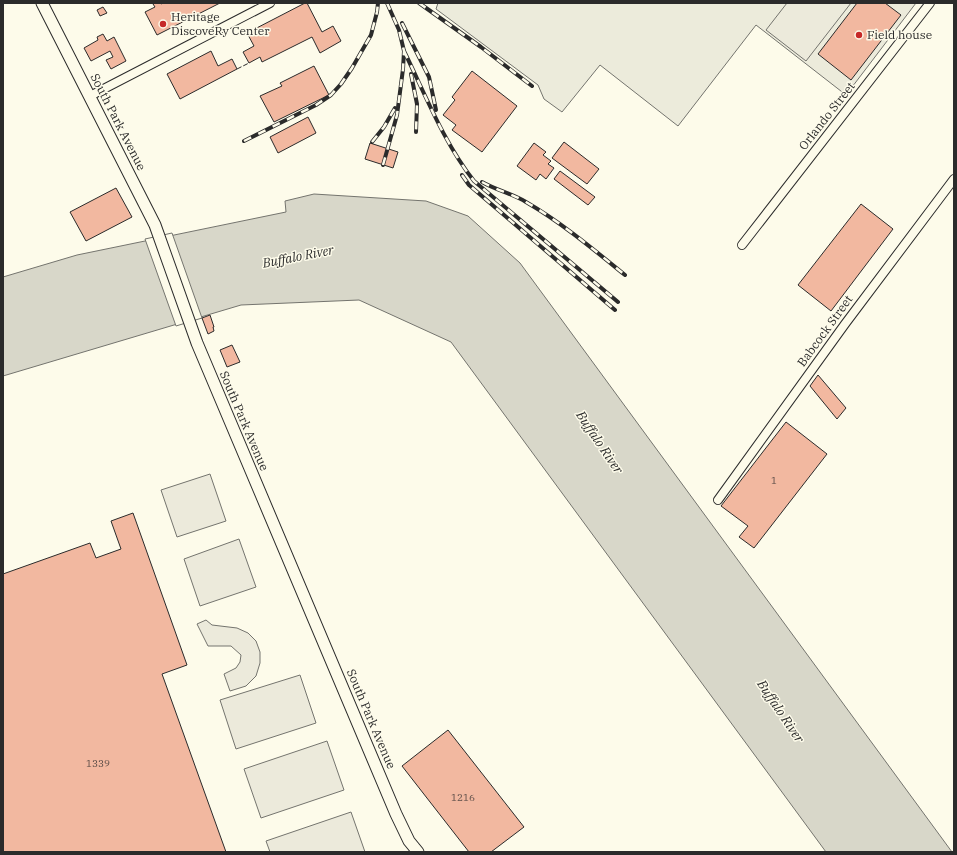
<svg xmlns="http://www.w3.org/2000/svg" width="957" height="855" font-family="'IBM Plex Serif',serif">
  <rect width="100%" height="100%" fill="#fdfbea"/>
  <polygon fill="#ecebdb" stroke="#74746e" points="438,3 916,3 846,95 756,25 678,126 600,65 562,112 544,99 538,85 436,9"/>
  <g fill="#eceadb" stroke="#74746e">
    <polygon points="787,3 851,3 806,61 766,30"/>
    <polygon points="210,474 226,521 177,537 161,490"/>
    <polygon points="239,539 256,587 200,606 184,559"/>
    <polygon points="206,620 212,625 237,628 248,633 256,641 260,652 260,663 256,676 246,686 230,691 224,674 236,668 240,662 241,655 231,646 208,646 197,624"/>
    <polygon points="300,675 316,723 236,749 220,700"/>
    <polygon points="327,741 344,790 261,818 244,769"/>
    <polygon points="351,812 365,852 270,852 266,841"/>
  </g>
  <polygon fill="#d8d7c9" stroke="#74746e" points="314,194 426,201 468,216 520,263 952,852 826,852 451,342 359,300 241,305 3,376 3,277 77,255 286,212 285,201"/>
  <polygon fill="#fdfbea" stroke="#74746e" points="172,233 202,318 176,326 145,239"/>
  <g fill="#f2b8a0" stroke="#2b2b2b">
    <polygon points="156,3 161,3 161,4 163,3 220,3 157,35 145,12 155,7 153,4"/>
    <polygon points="305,3 307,3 322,32 333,26 341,41 320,53 312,37 262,62 260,57 249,63 243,52 254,46 247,33"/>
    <polygon points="857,3 885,3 901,15 851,80 818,54"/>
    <polygon points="103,7 107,13 100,16 97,10"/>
    <polygon points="103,34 107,41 114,37 126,61 111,69 106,60 113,57 110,51 91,61 84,48 98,40 97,37"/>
    <polygon points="211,51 218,66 232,59 237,69 180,99 167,74"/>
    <polygon points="314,66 329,95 274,122 260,96 282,86 280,83"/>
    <polygon points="472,71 517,106 482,152 452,130 456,125 443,115 455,100 452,97"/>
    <polygon points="308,117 316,133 278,153 270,137"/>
    <polygon points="564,142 599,169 587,184 552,158"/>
    <polygon points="370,143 398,152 393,168 365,159"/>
    <polygon points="534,143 546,152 543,155 551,161 548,164 554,168 546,179 540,174 536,180 517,166"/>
    <polygon points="560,171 595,197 588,205 554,179"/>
    <polygon points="116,188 132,217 86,241 70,212"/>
    <polygon points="861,204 893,229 831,311 798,285"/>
    <polygon points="210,315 214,327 213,327 214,331 208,334 202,318"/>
    <polygon points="232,345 240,362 227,367 220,350"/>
    <polygon points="818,375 846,408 837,419 810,386"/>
    <polygon points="786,422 827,454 754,548 739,537 748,526 721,506"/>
    <polygon points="133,513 187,665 162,674 226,852 3,852 3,574 90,543 96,558 121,549 111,521"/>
    <polygon points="448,730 524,827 491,852 469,852 402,766"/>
  </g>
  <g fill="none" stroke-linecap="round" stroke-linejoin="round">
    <defs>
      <g id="street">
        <polyline points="90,96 270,3"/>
        <polyline points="742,245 930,3"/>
        <polyline points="718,500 845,324 954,179"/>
      </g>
      <polyline id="secondary" points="42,3 155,225 197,343 396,814 409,841 418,852"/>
    </defs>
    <use href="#street" stroke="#2b2b2b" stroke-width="10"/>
    <use href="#secondary" stroke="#2b2b2b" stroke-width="13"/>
    <use href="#street" stroke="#fdfbea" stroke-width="8"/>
    <use href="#secondary" stroke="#fdfbea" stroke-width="11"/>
    <defs>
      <g id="rail">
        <polyline points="419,3 481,47 532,86"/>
        <polyline points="402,23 429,77 436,110"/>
        <path d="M404,51C425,94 444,143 474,181L618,302"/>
        <polyline points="411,74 417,104 416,132"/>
        <polyline points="244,141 316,105 331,95 341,84 352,68 371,35 377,12 378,3"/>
        <polyline points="372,142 384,127 395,108"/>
        <polyline points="383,165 397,115 403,69 404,51 399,30 387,3"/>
        <polyline points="462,175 469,185 615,310"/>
        <path d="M482,182C496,190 513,194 526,202C562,223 593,249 625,275"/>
      </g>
    </defs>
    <use href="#rail" stroke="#2b2b2b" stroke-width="4"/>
    <use href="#rail" stroke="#fdfbea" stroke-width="2.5" stroke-dasharray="8" stroke-linecap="butt"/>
    <polyline stroke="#2b2b2b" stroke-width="1" stroke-dasharray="5 2" stroke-linecap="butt" points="237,69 249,63"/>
  </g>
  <g fill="#c62828" stroke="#fdfbea" stroke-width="1.5">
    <circle cx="163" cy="24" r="4"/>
    <circle cx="859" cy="35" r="4"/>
  </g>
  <g text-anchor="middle" stroke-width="3" stroke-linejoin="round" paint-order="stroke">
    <g font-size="10" fill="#5d4e48">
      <text x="774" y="484">1</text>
      <text x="98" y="767">1339</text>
      <text x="463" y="801">1216</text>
    </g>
    <g font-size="12" fill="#2b2b2b" stroke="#fdfbea" text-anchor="start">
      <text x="171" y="21">Heritage<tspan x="171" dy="14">DiscoveRy Center</tspan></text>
      <text x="867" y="39">Field house</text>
    </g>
    <g font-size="12" fill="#2b2b2b" stroke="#fdfbea">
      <text transform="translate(827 116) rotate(-52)" y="4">Orlando Street</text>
      <text transform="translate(118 122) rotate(63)" y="4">South Park Avenue</text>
      <text transform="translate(825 331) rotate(-54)" y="4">Babcock Street</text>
      <text transform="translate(244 421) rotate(67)" y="4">South Park Avenue</text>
      <text transform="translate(371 719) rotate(67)" y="4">South Park Avenue</text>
    </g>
    <g font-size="13" font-style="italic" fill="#2b2b2b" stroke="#fdfbea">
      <text transform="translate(298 256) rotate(-11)" y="5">Buffalo River</text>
      <text transform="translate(600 442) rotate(56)" y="5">Buffalo River</text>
      <text transform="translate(781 711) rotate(56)" y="5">Buffalo River</text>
    </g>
  </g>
  <rect width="957" height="855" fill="none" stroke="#2b2b2b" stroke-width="8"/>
</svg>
